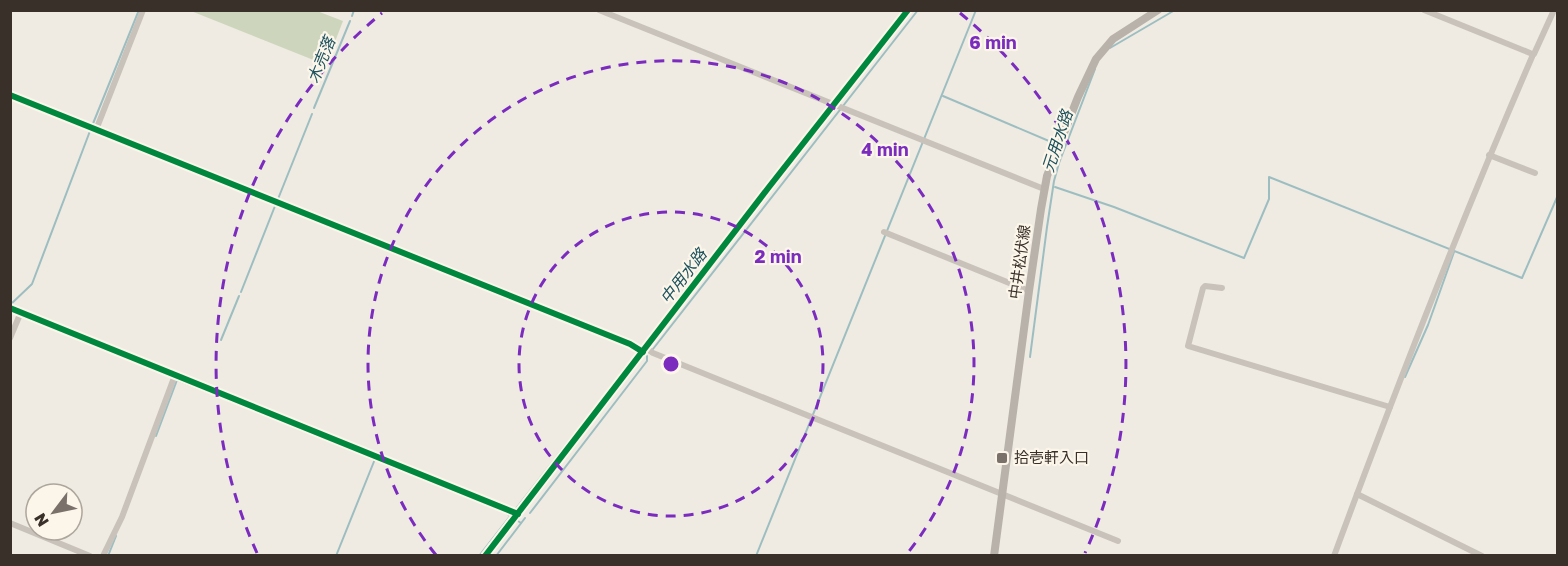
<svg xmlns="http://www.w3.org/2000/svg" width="1568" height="566" font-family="'Golos Text','Noto Sans JP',sans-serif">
  <rect width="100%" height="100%" fill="#efebe2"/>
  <polygon fill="#cdd6bc" points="191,11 317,11 343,21 326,65"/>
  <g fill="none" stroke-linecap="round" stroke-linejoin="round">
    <g stroke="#9dbec1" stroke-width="2">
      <polyline points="352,16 354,10"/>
      <polyline points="1110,48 1175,10"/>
      <polyline points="943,96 1056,144"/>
      <polyline points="314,108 350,21"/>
      <polyline points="1055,187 1114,207 1244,258 1269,199 1269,177 1522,278 1558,195"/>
      <polyline points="278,199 312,114"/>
      <polyline points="241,292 275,206"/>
      <polyline points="10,305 32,284 90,131 139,10"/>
      <polyline points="221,340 239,296"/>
      <polyline points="653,349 918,10"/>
      <polyline points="1030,357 1047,227 1054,181 1059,163 1095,69"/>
      <polyline points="1405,377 1428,325 1454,252"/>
      <polyline points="156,436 177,380 264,414"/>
      <polyline points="469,497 505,512 510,516"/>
      <polyline points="530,513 647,361 647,356"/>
      <polyline points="515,519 521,523"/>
      <polyline points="108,556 116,536"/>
      <polyline points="336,556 375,459"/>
      <polyline points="479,556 675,305"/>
      <polyline points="496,556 525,518"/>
      <polyline points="756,556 976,10"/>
    </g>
    <g stroke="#c8c2bb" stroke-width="6">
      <polyline points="599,10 1044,189"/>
      <polyline points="1424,10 1530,53"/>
      <polyline points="1534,54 1554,10"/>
      <polyline points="10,95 630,344 643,352"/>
      <polyline points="96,130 143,10"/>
      <polyline points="1489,155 1535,173"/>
      <polyline points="884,232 1029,291"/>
      <polyline points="1222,288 1205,286 1203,288 1188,346 1390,407"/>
      <polyline points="10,308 518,514"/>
      <polyline points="10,338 21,312"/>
      <polyline points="646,348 653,353 1118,541"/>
      <polyline points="1357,494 1482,556"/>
      <polyline points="10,523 90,556"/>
      <polyline points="103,556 122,517 175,375"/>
      <polyline points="485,556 769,187 908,10"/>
      <path d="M1334,556C1396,388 1461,221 1532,57"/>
    </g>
    <polyline stroke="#b9b2ab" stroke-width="8" points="994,556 1029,291 1041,209 1047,176 1078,97 1096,59 1113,39 1158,10"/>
    <defs>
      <g id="cycleway">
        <polyline points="10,95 630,344 643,352"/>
        <polyline points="10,308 518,514"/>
        <polyline points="485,556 769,187 908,10"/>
      </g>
    </defs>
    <use href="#cycleway" stroke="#fbf5ea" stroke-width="10"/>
    <use href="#cycleway" stroke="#00873e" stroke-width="6"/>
  </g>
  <g fill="none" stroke="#7b2cbf" stroke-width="3" stroke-dasharray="10 8">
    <circle cx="671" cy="364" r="152"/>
    <path d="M436 555A303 303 0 1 1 906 555"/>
    <path d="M257 553A455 455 0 0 1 382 13M960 13A455 455 0 0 1 1085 553"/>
  </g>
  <rect fill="#79716a" stroke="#fbf5ea" stroke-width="2" x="996" y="452" width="12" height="12" rx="3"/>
  <g text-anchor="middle" stroke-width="4.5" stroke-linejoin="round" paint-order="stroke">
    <g font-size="15" fill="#393029" stroke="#fbf5ea">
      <text transform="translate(1020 262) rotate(-82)" y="5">中井松伏線</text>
    </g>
    <g font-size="15" fill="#393029" stroke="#fbf5ea" text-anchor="start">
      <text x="1014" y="463">拾壱軒入口</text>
    </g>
    <g font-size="16" font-style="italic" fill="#1c525d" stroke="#fbf5ea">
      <text transform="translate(321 60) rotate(-68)" y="6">木売落</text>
      <text transform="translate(1057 141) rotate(-72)" y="6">元用水路</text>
      <text transform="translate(683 276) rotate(-52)" y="6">中用水路</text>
    </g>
  </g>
  <circle cx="671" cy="364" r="9" fill="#7b2cbf" stroke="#fbf5ea" stroke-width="3"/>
  <g font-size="18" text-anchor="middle" font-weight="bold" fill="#7b2cbf" stroke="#fbf5ea" stroke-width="4.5" stroke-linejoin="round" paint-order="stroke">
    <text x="993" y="49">6 min</text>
    <text x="885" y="156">4 min</text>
    <text x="778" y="263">2 min</text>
  </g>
  <rect width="1568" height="566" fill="none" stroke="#393029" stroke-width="24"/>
  <g transform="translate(54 512) rotate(238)"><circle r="28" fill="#fbf5ea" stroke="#ada69d" stroke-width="1.5"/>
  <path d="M0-4.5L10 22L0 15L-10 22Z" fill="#79716a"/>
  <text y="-9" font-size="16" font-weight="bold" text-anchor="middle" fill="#393029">N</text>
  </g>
</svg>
